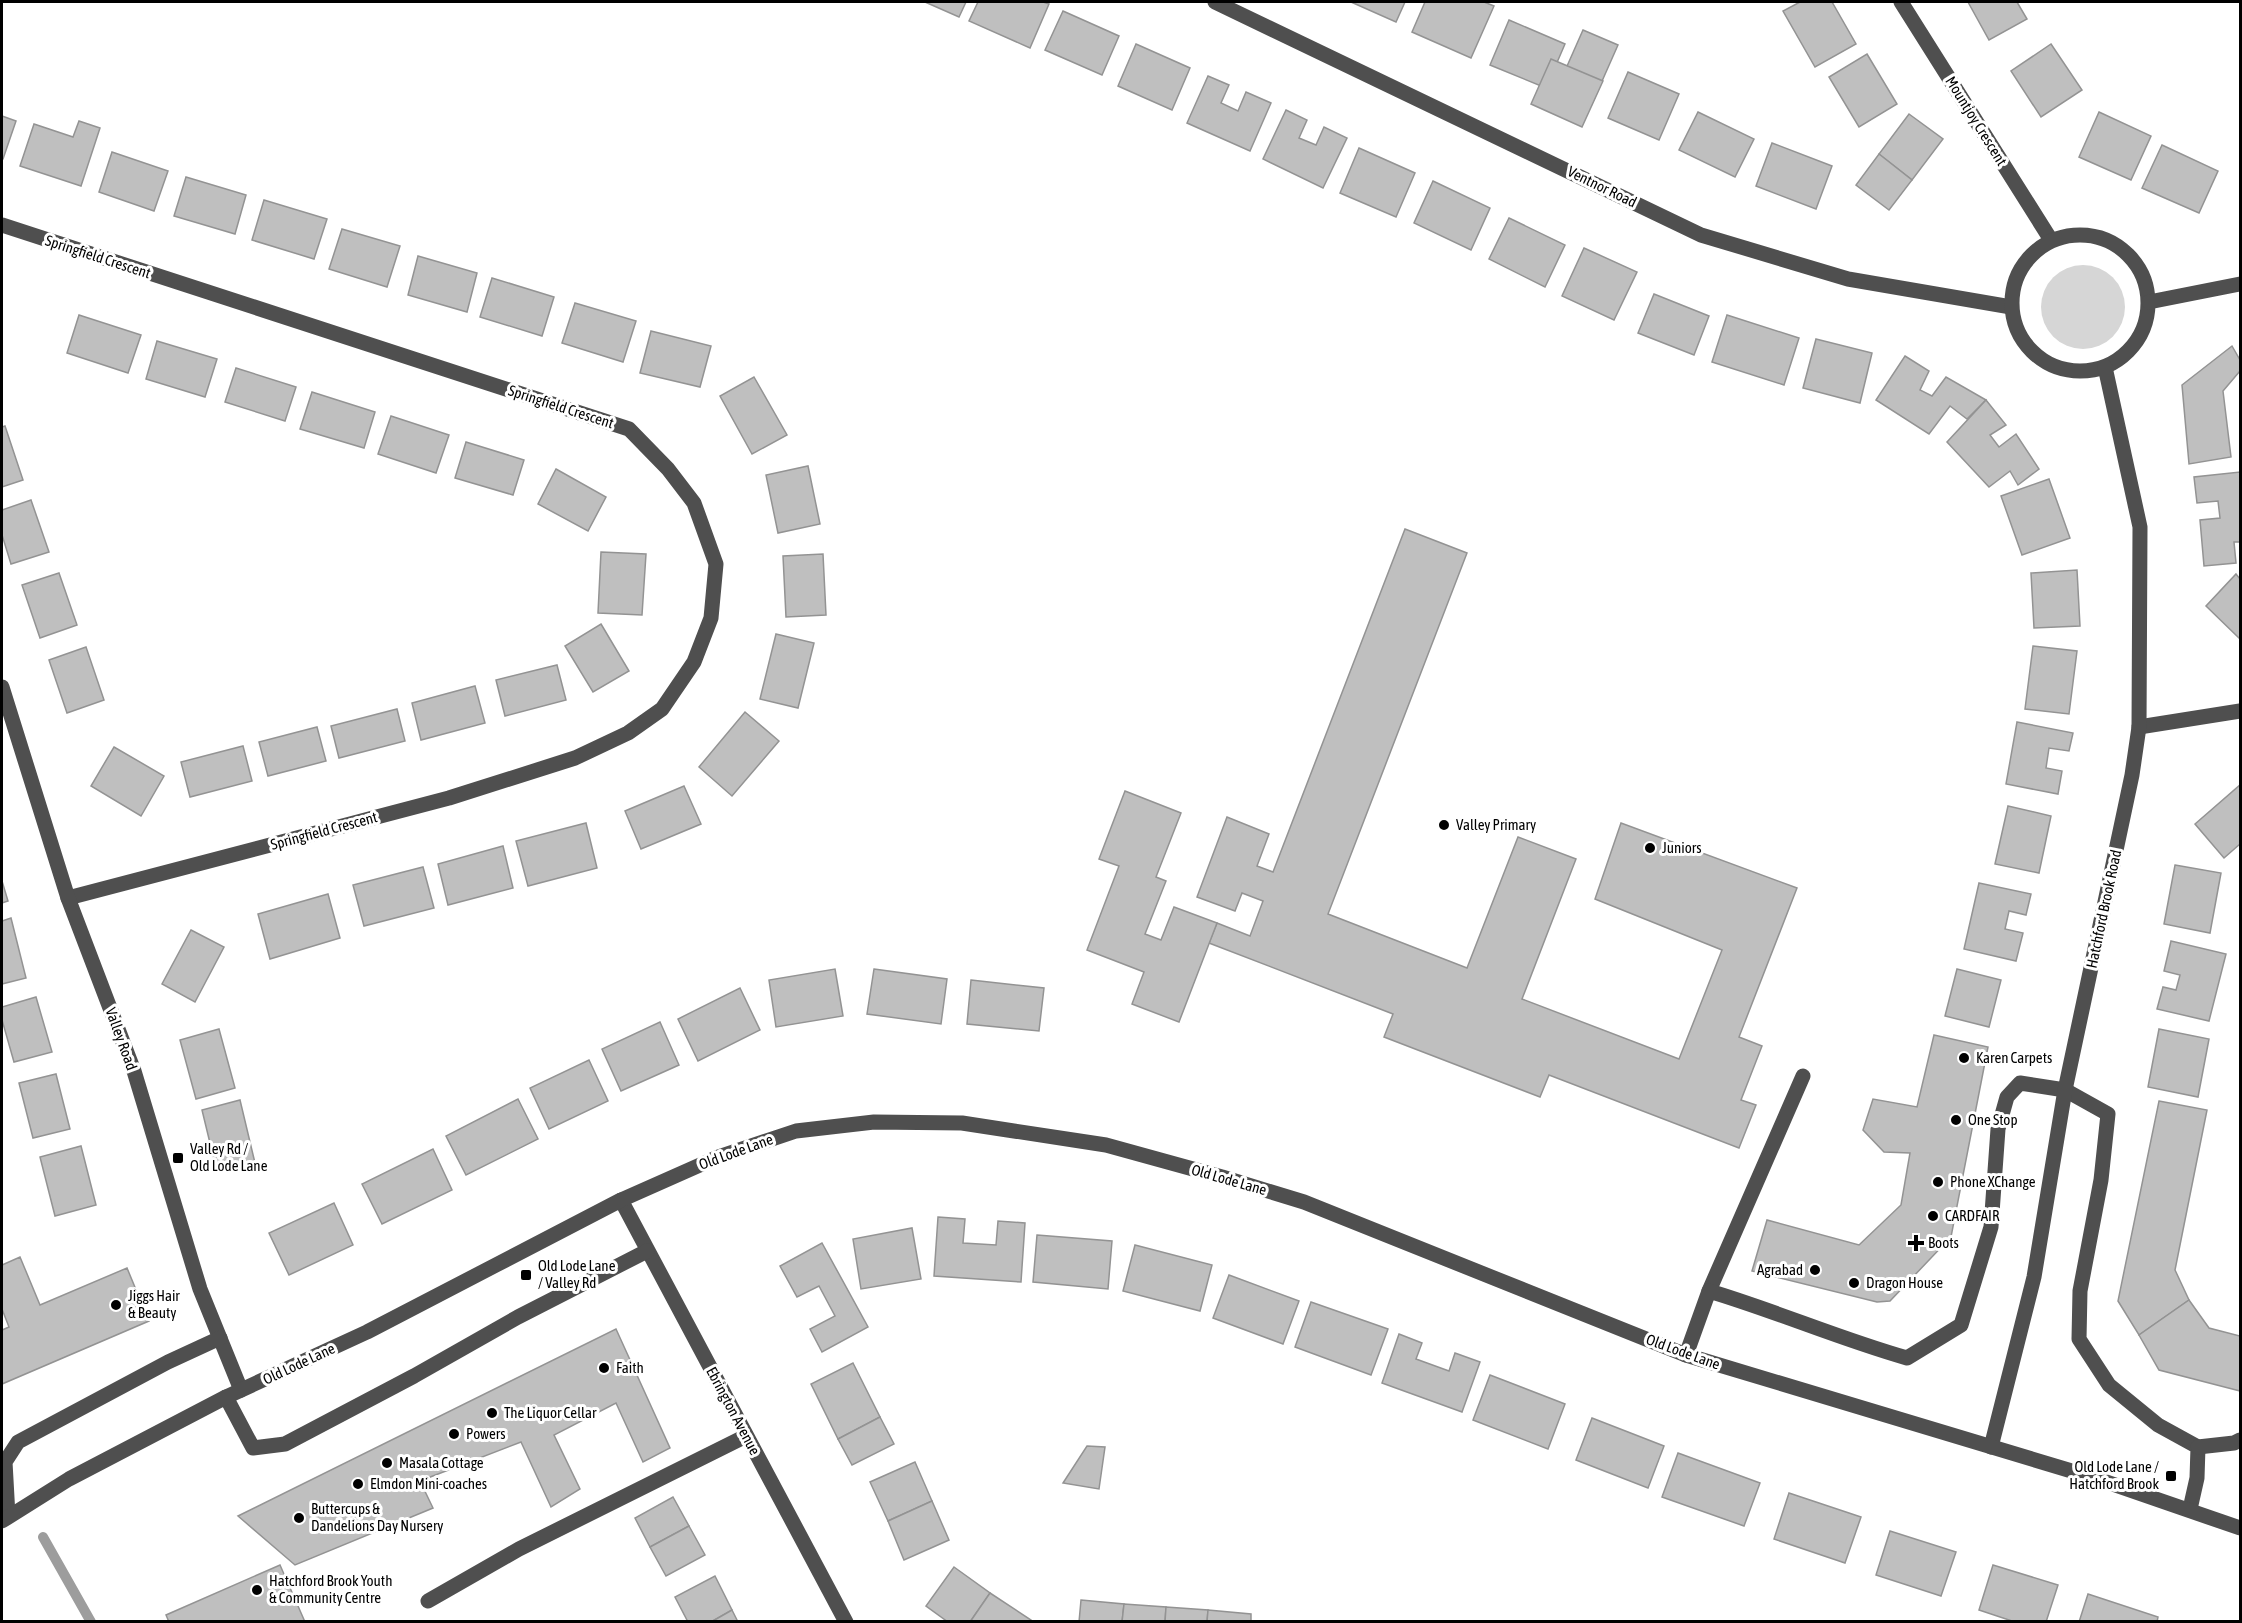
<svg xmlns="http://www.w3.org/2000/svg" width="2242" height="1623" font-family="'Asap Condensed',sans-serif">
  <rect width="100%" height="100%" fill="#fff"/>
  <circle fill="#d6d6d6" cx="2083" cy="307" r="42"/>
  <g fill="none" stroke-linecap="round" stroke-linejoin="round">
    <polyline stroke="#9d9d9d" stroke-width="10" points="43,1537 91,1622"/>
  </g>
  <g fill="#bfbfbf" stroke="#939393" stroke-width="1.5">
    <polygon points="925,2 966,2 959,17"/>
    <polygon points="978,2 1043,2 1049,4 1030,48 969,21"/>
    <polygon points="1351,2 1405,2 1396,22"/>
    <polygon points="1425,2 1484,2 1494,6 1471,58 1412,32"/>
    <polygon points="1800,2 1832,2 1856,44 1815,67 1783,11"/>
    <polygon points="1968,2 2017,2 2027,19 1989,40"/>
    <polygon points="1063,11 1119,36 1102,75 1045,50"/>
    <polygon points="1509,20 1565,44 1546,88 1490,65"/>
    <polygon points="1583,30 1618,45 1591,106 1556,91"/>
    <polygon points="1136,44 1190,68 1172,110 1118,86"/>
    <polygon points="2051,44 2082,90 2041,117 2011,71"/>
    <polygon points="1867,54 1897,104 1859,127 1829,77"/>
    <polygon points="1551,59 1603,81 1582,127 1531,104"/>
    <polygon points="1628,72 1679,94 1659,140 1608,118"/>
    <polygon points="1208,76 1229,85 1221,103 1238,111 1246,92 1271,103 1250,151 1187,123"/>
    <polygon points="1286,110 1307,120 1299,138 1316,145 1324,127 1347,138 1323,188 1263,159"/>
    <polygon points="1698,112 1754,139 1735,177 1679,150"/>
    <polygon points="2099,112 2151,136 2131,180 2079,157"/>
    <polygon points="1909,114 1943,139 1912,180 1879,154"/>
    <polygon points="2,116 16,121 3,159 2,159"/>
    <polygon points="79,121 100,128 81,186 20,166 34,124 73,137"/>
    <polygon points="1772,143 1832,166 1816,209 1756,186"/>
    <polygon points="2162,145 2218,171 2199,213 2142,188"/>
    <polygon points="1359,148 1415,173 1396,217 1340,193"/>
    <polygon points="112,152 168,171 154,211 99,192"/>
    <polygon points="1879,154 1912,180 1889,210 1856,185"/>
    <polygon points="186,177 246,195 235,234 174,216"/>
    <polygon points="1433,181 1490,208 1471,250 1414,223"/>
    <polygon points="264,200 327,219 314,259 252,240"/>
    <polygon points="1509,218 1565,245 1545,287 1489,259"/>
    <polygon points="342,229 400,246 387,287 329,269"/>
    <polygon points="1584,248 1637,272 1614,320 1562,296"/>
    <polygon points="418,256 477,273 467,312 408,295"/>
    <polygon points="492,278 554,297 542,336 480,317"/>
    <polygon points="1654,294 1709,316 1694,355 1638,333"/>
    <polygon points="575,303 636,321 623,362 562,343"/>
    <polygon points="79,315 141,335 128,373 67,353"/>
    <polygon points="1727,315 1799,338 1784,385 1712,362"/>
    <polygon points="651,331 711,346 700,387 640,373"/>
    <polygon points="1816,339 1872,353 1860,403 1803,388"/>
    <polygon points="157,341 217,359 205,397 146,379"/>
    <polygon points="2232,346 2240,360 2240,371 2223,391 2231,457 2189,464 2182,385"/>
    <polygon points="1905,356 1929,371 1920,390 1932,396 1946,377 1986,400 1967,419 1950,406 1929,434 1876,400"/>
    <polygon points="236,368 296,387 285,421 225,402"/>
    <polygon points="754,377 787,435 752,454 720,396"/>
    <polygon points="312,392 375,412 364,448 300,429"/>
    <polygon points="1986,400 2006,425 1990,435 1999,447 2016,434 2039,469 2018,485 2010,471 1989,487 1947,442"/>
    <polygon points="391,416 449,435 436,473 378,454"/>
    <polygon points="5,426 23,480 2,487 2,427"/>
    <polygon points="466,442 524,460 513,495 455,478"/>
    <polygon points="808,466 820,524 778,533 766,475"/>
    <polygon points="556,469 606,497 588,531 538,504"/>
    <polygon points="2240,472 2240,542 2234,542 2236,563 2204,566 2200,520 2220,518 2218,501 2197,503 2194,477"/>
    <polygon points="2049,479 2070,538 2022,555 2001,496"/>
    <polygon points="31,500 49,552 11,564 2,535 2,510"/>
    <polygon points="1405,529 1467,553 1328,914 1467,968 1518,837 1576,859 1522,999 1679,1059 1722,950 1595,899 1621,823 1797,888 1739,1037 1762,1046 1741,1100 1756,1105 1739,1148 1549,1075 1540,1097 1384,1037 1393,1014 1209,943 1217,923 1250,936 1263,901 1242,893 1235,911 1197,897 1227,817 1269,834 1257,866 1273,872"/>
    <polygon points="601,552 646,554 642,615 598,613"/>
    <polygon points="823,554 826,615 786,617 783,556"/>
    <polygon points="2077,570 2080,626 2034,628 2031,573"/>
    <polygon points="59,573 77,625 40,638 22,585"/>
    <polygon points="2236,574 2240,579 2240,639 2206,606"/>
    <polygon points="601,624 629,671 593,692 565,646"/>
    <polygon points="776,634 814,643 798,708 760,699"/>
    <polygon points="2033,646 2077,651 2069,714 2025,709"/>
    <polygon points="86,647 104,700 67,713 49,660"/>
    <polygon points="557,665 566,700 505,716 496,680"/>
    <polygon points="475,686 485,723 421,740 412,703"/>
    <polygon points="397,709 405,741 339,758 331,726"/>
    <polygon points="745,712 779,741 732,796 699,767"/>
    <polygon points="2017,722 2073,733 2069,751 2049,748 2046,768 2062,771 2058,794 2006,784"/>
    <polygon points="317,727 326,761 268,776 259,742"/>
    <polygon points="243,746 252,781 190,797 181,762"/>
    <polygon points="114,747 164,776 141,816 91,786"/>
    <polygon points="2240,785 2240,844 2224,858 2195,824"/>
    <polygon points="684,786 701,824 641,849 625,811"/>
    <polygon points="1125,791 1181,813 1156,877 1166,881 1145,934 1161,940 1174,907 1217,923 1179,1022 1132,1004 1144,972 1087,950 1119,866 1099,859"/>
    <polygon points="2008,806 2051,816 2039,873 1995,864"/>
    <polygon points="586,823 597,868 528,886 516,841"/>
    <polygon points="503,846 513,888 448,905 438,864"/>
    <polygon points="2175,865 2221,873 2210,933 2164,924"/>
    <polygon points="423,867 434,908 364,926 353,885"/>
    <polygon points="2,881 8,901 2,903"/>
    <polygon points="1979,883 2031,894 2026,915 2009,911 2005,929 2023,933 2016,961 1964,949"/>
    <polygon points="328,894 340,938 270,959 258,914"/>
    <polygon points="11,918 26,978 2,984 2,921"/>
    <polygon points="191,930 224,947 195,1002 162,984"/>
    <polygon points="2171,941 2226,954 2209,1021 2157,1009 2163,987 2176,990 2180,975 2164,971"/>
    <polygon points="835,969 843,1016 776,1027 769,980"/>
    <polygon points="874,969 947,979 941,1024 867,1014"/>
    <polygon points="1957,969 2001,980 1989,1027 1945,1016"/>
    <polygon points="971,980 1044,988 1039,1031 967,1024"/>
    <polygon points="740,988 760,1030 698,1061 678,1019"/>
    <polygon points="36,997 52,1052 14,1062 2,1020 2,1007"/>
    <polygon points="660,1022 679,1065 621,1091 602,1049"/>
    <polygon points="219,1029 235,1088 196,1099 180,1040"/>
    <polygon points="2159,1029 2209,1039 2198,1097 2148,1087"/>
    <polygon points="1934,1035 1988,1047 1951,1237 1890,1301 1877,1302 1752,1271 1767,1220 1859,1245 1901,1205 1910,1153 1884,1152 1863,1130 1873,1099 1917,1107"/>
    <polygon points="589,1060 608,1101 549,1129 530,1088"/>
    <polygon points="56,1074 70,1129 33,1138 19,1083"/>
    <polygon points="518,1099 538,1139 466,1175 446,1136"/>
    <polygon points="240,1100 255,1163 217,1172 202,1110"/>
    <polygon points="2159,1101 2207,1110 2175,1270 2189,1300 2139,1335 2118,1301"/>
    <polygon points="81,1146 96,1205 55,1216 40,1157"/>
    <polygon points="433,1149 452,1190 382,1224 362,1184"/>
    <polygon points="334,1203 353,1245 289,1275 269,1233"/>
    <polygon points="938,1217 965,1219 963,1243 996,1245 998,1221 1025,1223 1021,1282 934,1276"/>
    <polygon points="912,1228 921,1279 861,1289 853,1239"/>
    <polygon points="1037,1235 1112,1241 1108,1289 1033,1282"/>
    <polygon points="822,1243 868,1327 822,1352 810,1329 835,1316 819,1286 797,1297 780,1266"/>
    <polygon points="1135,1245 1212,1265 1200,1311 1123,1291"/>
    <polygon points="20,1257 40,1305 127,1268 149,1321 2,1384 2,1330 9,1327 2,1309 2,1265"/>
    <polygon points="1229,1275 1299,1301 1283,1344 1213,1318"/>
    <polygon points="2189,1300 2209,1328 2240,1336 2240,1391 2159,1370 2139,1335"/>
    <polygon points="1311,1302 1388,1329 1371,1375 1295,1347"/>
    <polygon points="616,1329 670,1448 643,1462 616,1403 554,1435 580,1489 551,1507 521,1442 420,1481 433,1508 295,1565 238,1516"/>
    <polygon points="1399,1334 1422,1343 1416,1359 1449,1371 1455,1353 1480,1362 1462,1412 1382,1383"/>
    <polygon points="853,1363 880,1417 838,1439 811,1384"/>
    <polygon points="1490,1375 1565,1404 1548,1449 1473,1420"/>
    <polygon points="880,1417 894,1444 852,1465 838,1439"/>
    <polygon points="1592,1418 1664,1446 1648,1488 1576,1460"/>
    <polygon points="1087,1446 1105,1447 1099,1489 1063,1483"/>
    <polygon points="1678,1453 1760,1483 1744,1526 1662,1497"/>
    <polygon points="915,1462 932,1501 888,1521 870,1482"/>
    <polygon points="1789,1493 1861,1517 1845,1563 1774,1539"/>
    <polygon points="673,1497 689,1526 650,1547 635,1518"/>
    <polygon points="932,1501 949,1540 904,1560 888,1521"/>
    <polygon points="689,1526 705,1555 666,1576 650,1547"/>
    <polygon points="1890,1531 1956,1552 1941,1596 1876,1575"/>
    <polygon points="280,1565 305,1622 169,1622 166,1615"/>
    <polygon points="1993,1565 2058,1585 2046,1622 2015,1622 1979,1610"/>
    <polygon points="954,1567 990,1593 970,1622 948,1622 926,1606"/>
    <polygon points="715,1576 732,1610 711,1622 688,1622 675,1597"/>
    <polygon points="990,1593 1031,1620 1030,1622 970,1622"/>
    <polygon points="2088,1594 2158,1617 2157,1622 2079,1622"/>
    <polygon points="1081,1600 1124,1604 1122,1622 1079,1622"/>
    <polygon points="1124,1604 1166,1607 1165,1622 1122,1622"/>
    <polygon points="1166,1607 1208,1610 1207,1622 1165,1622"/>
    <polygon points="732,1610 738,1622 711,1622"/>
    <polygon points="1208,1610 1251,1614 1251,1622 1207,1622"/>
  </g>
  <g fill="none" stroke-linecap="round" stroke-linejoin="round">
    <g stroke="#4f4f4f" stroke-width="15">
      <polyline points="1215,2 1701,235 1848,279 2011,307"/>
      <polyline points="1901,2 2051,240"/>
      <polyline points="2,225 629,429 668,469 694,503 716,564 711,618 694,662 662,709 628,733 575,758 449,798 68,898"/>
      <circle cx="2080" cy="303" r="68"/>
      <polyline points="2149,302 2240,284"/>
      <polyline points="2,687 68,898 134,1071 200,1289 241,1390"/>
      <polyline points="2139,727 2240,711"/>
      <polyline points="621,1200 846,1622"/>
      <polyline points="1709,1291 1803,1076"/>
      <path d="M1686,1355L1709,1291C1776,1311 1840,1339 1907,1358L1961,1325L1991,1227L1998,1129L2007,1097L2020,1083L2065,1090L2108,1114L2101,1180L2080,1291L2079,1339L2109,1385L2158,1425L2198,1447L2197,1478L2190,1509"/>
      <polyline points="226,1397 253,1448 285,1444 414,1376 518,1317 647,1251"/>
      <polyline points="1991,1447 2034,1277 2065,1090 2132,775 2139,727 2140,527 2105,367"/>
      <polyline points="2198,1447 2234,1443 2240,1440"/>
      <polyline points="8,1516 5,1462 18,1442 168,1362 220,1338"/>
      <polyline points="2,1521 69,1479 226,1397 367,1332 621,1200 718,1157 796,1131 874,1122 962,1123 1106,1145 1222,1177 1304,1202 1686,1355 2095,1478 2240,1528"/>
      <polyline points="428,1601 519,1549 746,1436"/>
    </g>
  </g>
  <g fill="#000" stroke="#fff" stroke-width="2">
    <circle cx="1444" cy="825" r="6"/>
    <circle cx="1650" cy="848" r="6"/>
    <circle cx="1964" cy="1058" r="6"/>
    <circle cx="1956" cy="1120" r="6"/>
    <rect x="172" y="1152" width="12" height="12" rx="3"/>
    <circle cx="1938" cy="1182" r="6"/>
    <circle cx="1933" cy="1216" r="6"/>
    <path d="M1913 1234h6v6h6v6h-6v6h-6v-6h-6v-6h6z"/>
    <circle cx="1815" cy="1270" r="6"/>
    <rect x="520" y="1269" width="12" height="12" rx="3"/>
    <circle cx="1854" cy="1283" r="6"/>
    <circle cx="116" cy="1305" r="6"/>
    <circle cx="604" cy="1368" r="6"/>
    <circle cx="492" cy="1413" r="6"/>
    <circle cx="454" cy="1434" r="6"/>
    <circle cx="387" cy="1463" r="6"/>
    <rect x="2165" y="1470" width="12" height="12" rx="3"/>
    <circle cx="358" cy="1484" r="6"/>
    <circle cx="299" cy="1518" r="6"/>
    <circle cx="257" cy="1590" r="6"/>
  </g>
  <g text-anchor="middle" stroke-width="6" stroke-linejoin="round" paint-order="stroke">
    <g font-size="15" fill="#000" stroke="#fff">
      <text transform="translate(1976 121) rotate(58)" y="5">Mountjoy Crescent</text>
      <text transform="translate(1602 187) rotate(26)" y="5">Ventnor Road</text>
      <text transform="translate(98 257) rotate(18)" y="5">Springfield Crescent</text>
      <text transform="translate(561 407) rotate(18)" y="5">Springfield Crescent</text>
      <text transform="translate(324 831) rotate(-15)" y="5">Springfield Crescent</text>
      <text transform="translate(2104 909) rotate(-78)" y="5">Hatchford Brook Road</text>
      <text transform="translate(121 1039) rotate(70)" y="5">Valley Road</text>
      <text transform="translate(736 1152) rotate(-20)" y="5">Old Lode Lane</text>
      <text transform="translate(1229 1180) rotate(16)" y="5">Old Lode Lane</text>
      <text transform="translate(1683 1352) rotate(20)" y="5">Old Lode Lane</text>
      <text transform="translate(299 1364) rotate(-25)" y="5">Old Lode Lane</text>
      <text transform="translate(733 1411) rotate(62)" y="5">Ebrington Avenue</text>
    </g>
    <g font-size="15" fill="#000" stroke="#fff" text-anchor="start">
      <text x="1456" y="830">Valley Primary</text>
      <text x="1662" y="853">Juniors</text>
      <text x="1976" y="1063">Karen Carpets</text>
      <text x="1968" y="1125">One Stop</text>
      <text x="190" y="1154">Valley Rd /<tspan x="190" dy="17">Old Lode Lane</tspan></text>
      <text x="1950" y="1187">Phone XChange</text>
      <text x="1945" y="1221">CARDFAIR</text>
      <text x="1928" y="1248">Boots</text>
      <text x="538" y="1271">Old Lode Lane<tspan x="538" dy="17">/ Valley Rd</tspan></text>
      <text x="1803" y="1275" text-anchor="end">Agrabad</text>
      <text x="1866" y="1288">Dragon House</text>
      <text x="128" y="1301">Jiggs Hair<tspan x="128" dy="17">&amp; Beauty</tspan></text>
      <text x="616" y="1373">Faith</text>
      <text x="504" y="1418">The Liquor Cellar</text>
      <text x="466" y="1439">Powers</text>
      <text x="399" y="1468">Masala Cottage</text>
      <text x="2159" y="1472" text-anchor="end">Old Lode Lane /<tspan x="2159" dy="17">Hatchford Brook</tspan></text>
      <text x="370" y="1489">Elmdon Mini-coaches</text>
      <text x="311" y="1514">Buttercups &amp;<tspan x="311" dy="17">Dandelions Day Nursery</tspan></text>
      <text x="269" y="1586">Hatchford Brook Youth<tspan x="269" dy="17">&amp; Community Centre</tspan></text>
    </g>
  </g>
  <rect width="2242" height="1623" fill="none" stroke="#000000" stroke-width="6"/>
</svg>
